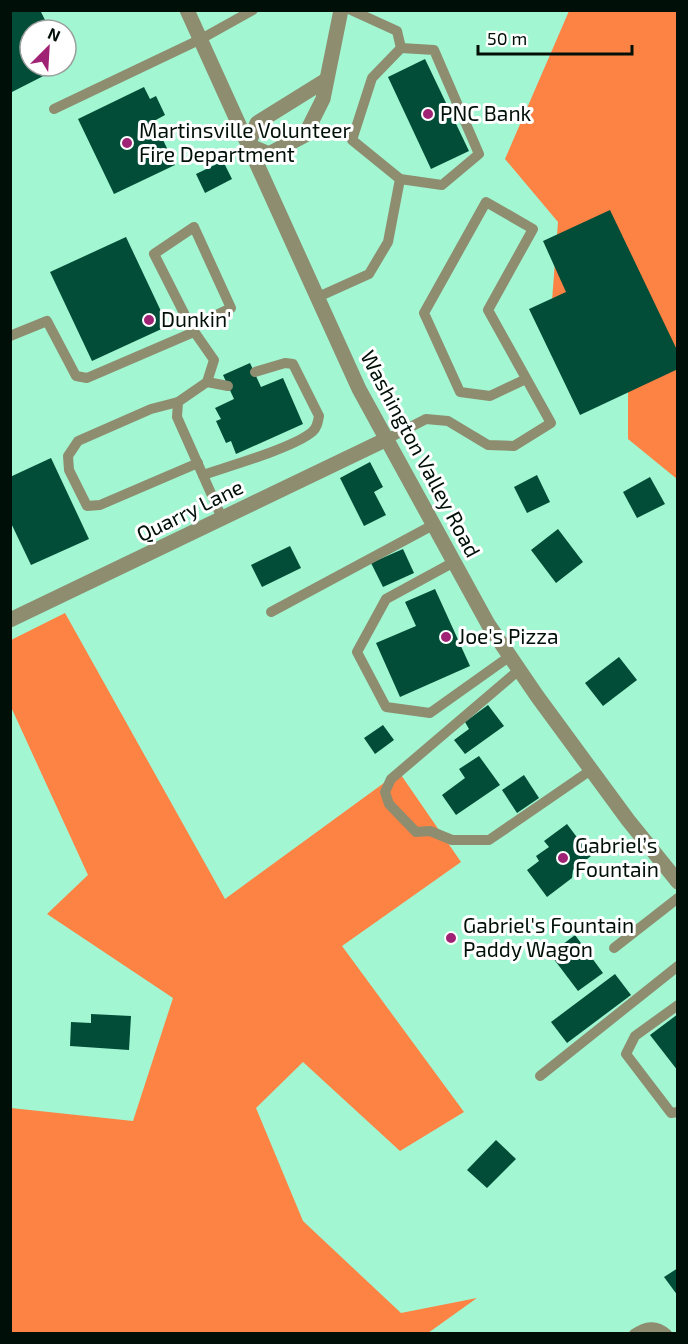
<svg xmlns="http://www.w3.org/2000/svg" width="688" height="1344" font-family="'Exo 2',sans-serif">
  <rect width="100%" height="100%" fill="#a2f6d2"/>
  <g fill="#fd8344">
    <polygon points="569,11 677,11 677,479 628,439 628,311 552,301 558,222 505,159"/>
    <polygon points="65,613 225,899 399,772 461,862 342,946 464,1112 400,1151 303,1062 256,1108 303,1221 401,1313 477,1298 428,1333 11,1334 11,1108 133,1121 173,998 47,914 88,875 11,707 11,640"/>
  </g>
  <g fill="#024d37">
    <polygon points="10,10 40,10 50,30 30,30 30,66 63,66 10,93"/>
    <polygon points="425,59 469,151 431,169 388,77"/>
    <polygon points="144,87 150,99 156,96 165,115 154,121 175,165 114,194 78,119"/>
    <polygon points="223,161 232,179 205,193 196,174"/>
    <polygon points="610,210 678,352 678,369 580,415 529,309 566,292 543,241"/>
    <polygon points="126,237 168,326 92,361 50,272"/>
    <polygon points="250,363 261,387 283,378 303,424 236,454 231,441 226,443 216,421 221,419 215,408 234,399 223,375"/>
    <polygon points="51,458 89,539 31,565 10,521 10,477"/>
    <polygon points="370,462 383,487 374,492 386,515 364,526 340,478"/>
    <polygon points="537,475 550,502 527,513 514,487"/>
    <polygon points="650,477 665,504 637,518 623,492"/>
    <polygon points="558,529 583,562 556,583 531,550"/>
    <polygon points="290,546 301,568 262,587 251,565"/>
    <polygon points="403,549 414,573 383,587 371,563"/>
    <polygon points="435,589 470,666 400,697 376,643 416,626 405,602"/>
    <polygon points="619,657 637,680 603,706 585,683"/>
    <polygon points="488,705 504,726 465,754 454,740 469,729 465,722"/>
    <polygon points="383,725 394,740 375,754 364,738"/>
    <polygon points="479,756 500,785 456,815 442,795 465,778 459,769"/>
    <polygon points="524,775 539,798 517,813 502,790"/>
    <polygon points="567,824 591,856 573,870 572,878 547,897 527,870 539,861 536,856 549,847 544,841"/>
    <polygon points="575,935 603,973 578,991 550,954"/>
    <polygon points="615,974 631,995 567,1043 551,1022"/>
    <polygon points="91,1014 131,1016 129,1050 70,1046 71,1022 91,1023"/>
    <polygon points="678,1014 678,1071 650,1035"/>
    <polygon points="496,1140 516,1159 487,1188 467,1170"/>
    <polygon points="678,1268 678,1296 664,1277"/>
  </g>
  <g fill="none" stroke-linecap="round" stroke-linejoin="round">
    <g stroke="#8e8d6f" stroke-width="10">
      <polyline points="54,109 201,39 253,10"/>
      <polyline points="400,179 442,185 479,154 434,50 401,48"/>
      <polygon points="194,227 231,308 191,327 154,254"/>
      <polyline points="318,297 369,274 388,242 400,179 352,140 372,78 401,48 397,31 351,10"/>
      <polyline points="191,327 214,360 207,382 178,402 177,417 222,518"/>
      <polyline points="10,336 47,321 76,376 87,378 194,332"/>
      <polyline points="207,382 228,386"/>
      <polyline points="178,402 151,409 78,441 68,456 69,470 87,506 100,505 198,463"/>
      <polyline points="387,439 426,419 448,421 488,445 514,446 551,423 488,310 533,229 486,202 424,313 460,392 490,396 526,379"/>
      <path d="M203,475C229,466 293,448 312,432C317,428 318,422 319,416L293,364L285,363L255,372"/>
      <polyline points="454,562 386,599 357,652 386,707 430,713 510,656"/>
      <polyline points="271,612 433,525"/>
      <polyline points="519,670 391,779 385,792 389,804 416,832 430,831 452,840 489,840 591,770"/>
      <polyline points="614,948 678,898"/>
      <polyline points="678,1005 635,1036 626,1054 671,1113 678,1112"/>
      <polyline points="540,1076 678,966"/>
      <path d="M634,1334C646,1326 656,1324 667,1334"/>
    </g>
    <polyline stroke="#8e8d6f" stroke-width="15" points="10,620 387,439"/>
    <g stroke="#8e8d6f" stroke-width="15">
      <polyline points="187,10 359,389 488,624 537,696 628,820 678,882"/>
      <polyline points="248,145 269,154 305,135 323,99 341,10"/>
      <polyline points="248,145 257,123 326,80"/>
    </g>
  </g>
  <g fill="#a02275" stroke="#fff" stroke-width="2">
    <circle cx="428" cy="114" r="6"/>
    <circle cx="127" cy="143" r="6"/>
    <circle cx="149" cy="320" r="6"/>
    <circle cx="446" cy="637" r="6"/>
    <circle cx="563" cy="858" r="6"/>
    <circle cx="451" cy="938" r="6"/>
  </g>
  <g text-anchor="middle" stroke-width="6" stroke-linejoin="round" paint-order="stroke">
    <g font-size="21" fill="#001008" stroke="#fff" text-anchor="start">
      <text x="440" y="121">PNC Bank</text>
      <text x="139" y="138">Martinsville Volunteer<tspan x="139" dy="24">Fire Department</tspan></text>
      <text x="161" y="327">Dunkin'</text>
      <text x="458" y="644">Joe's Pizza</text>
      <text x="575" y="853">Gabriel’s<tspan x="575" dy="24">Fountain</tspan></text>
      <text x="463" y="933">Gabriel's Fountain<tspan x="463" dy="24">Paddy Wagon</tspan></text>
    </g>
    <g font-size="21" fill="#001008" stroke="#fff">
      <text transform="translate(420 454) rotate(62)" y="7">Washington Valley Road</text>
      <text transform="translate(190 511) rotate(-26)" y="7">Quarry Lane</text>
    </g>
  </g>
  <rect width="688" height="1344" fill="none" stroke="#001008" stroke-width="24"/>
  <g transform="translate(48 48) rotate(24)"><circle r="28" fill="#ffffff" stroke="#999f9c" stroke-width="1.5"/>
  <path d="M0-4.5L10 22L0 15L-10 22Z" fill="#a02275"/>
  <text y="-9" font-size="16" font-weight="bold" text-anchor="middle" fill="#001008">N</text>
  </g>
  <path d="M478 45v9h154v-9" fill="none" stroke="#001008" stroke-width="3"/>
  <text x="487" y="45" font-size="18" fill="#001008" stroke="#ffffff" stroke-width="4.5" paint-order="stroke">50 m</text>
</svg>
